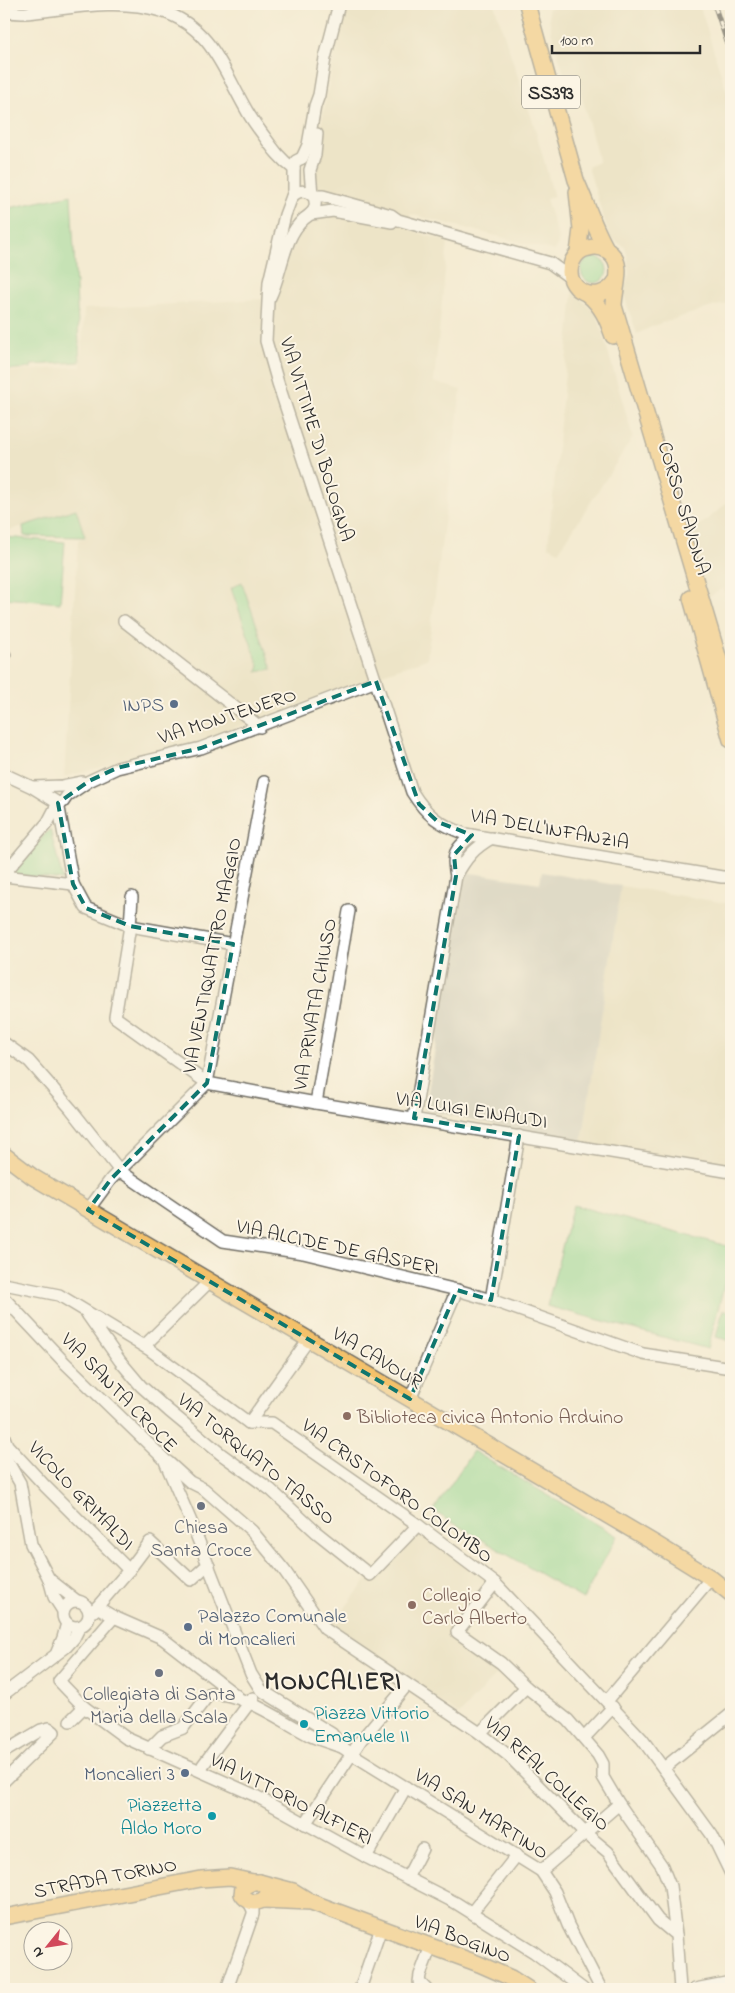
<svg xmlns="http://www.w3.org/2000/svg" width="735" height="1993" font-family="'Indie Flower',sans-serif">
  <rect width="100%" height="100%" fill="#fcf5e5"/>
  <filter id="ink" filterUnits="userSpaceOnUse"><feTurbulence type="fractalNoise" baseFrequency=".02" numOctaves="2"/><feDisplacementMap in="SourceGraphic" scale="10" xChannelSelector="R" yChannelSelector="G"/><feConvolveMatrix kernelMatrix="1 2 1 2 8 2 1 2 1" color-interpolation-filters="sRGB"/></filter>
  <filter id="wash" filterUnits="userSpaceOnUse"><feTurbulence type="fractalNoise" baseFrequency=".0096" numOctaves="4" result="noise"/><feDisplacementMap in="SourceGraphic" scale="20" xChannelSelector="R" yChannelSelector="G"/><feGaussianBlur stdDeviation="1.12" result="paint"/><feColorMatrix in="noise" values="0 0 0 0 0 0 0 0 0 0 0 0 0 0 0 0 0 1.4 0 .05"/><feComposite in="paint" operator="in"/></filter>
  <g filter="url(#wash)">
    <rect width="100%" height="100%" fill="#f4ebd2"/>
    <g fill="#e4dbba">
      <polygon points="348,4 494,4 534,125 554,197 546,199 559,239 555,251 410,214 410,230 448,242 434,382 461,390 427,659 367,679 192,744 64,777 78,540 86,539 76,509 4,532 4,372 81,367 84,309 262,299 284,266 297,237 315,217 317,146 341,20"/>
      <polygon points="562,4 699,4 731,105 731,304 715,306 655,325 637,334 623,293 629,275 628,259 625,247 610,238 588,167 599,162 577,78 565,78 551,30 548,9"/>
      <polygon points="573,292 597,314 633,437 559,551 548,546"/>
      <polygon points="731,500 731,616 723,588 708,598 688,531 704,522"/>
      <polygon points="621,886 731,904 731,1169 582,1143"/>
      <polygon points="416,1530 492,1584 455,1632 502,1668 459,1715 331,1626 372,1573"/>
    </g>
    <polygon fill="#c6c5b8" points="464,872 540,883 542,872 621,886 582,1143 425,1110"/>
    <g fill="#8ed893" stroke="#5c825f">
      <polygon points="71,195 80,362 31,365 31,368 4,370 4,209"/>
      <circle cx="594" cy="270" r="13"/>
      <polygon points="76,509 85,537 24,536 23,526"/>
      <polygon points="4,537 65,542 60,603 4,598"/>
      <polygon points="242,582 242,583 272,669 257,672 259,666 231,588"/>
      <polygon points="50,829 63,880 8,874"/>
      <polygon points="573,1205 731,1247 731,1258 708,1349 547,1306"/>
      <polygon points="723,1310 731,1312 731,1341 716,1337"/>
      <polygon points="473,1451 617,1536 583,1599 433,1511"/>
    </g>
  </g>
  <g filter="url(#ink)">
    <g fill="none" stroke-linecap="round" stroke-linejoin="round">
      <defs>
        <g id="minor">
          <path d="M4,11C20,15 36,12 52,10C89,5 126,0 161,11C212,27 223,70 247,111C252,120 258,128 264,136C273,149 281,160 294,169"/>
          <path d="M302,158L296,161L294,165V191L285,215L269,282L266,341L278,383L412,792C427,816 439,824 465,834L722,877H731"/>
          <polyline points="302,158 308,145 315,106 319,95 325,58 339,4"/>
          <polyline points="312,195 310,170 315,155 317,134"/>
          <polyline points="313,196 323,196 391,215 398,220 550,263 572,279"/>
          <polyline points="311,214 333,211 392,222"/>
          <path d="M270,297C282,273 283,237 304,219C312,213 318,209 314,197C307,190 299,189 292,197"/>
          <polyline points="124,621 260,727"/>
          <polyline points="4,654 5,655"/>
          <polyline points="4,774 32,787 58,803"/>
          <polyline points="34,787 62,786 82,782"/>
          <polyline points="58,803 63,802 67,796 89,781 117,768 201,748 376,681"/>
          <polyline points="58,803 73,884 86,908 130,926 233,944"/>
          <polyline points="4,874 48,822 58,803"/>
          <polyline points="4,876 73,884"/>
          <path d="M456,876C451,854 455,849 472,835"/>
          <polyline points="132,897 130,926 115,1017 207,1083 316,1103 731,1172"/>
          <polyline points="4,1043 29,1061 71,1109 120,1171 223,1241 303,1253 457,1290 491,1300 643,1354 731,1368"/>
          <polyline points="316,1103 349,911"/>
          <path d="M414,1118L456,876C466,858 474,848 492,838"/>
          <polyline points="88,1210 111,1179 207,1083 264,782"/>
          <polyline points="4,1284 59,1295 150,1350 249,1423 272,1423 418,1525 495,1583 642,1739 712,1835 731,1874"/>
          <polyline points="4,1298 65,1363 164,1459 192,1524 251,1674 261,1690 332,1734 342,1747 352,1754 541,1871 555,1892 568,1925 601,1989"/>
          <polyline points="491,1300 519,1136"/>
          <polyline points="87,1314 120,1361 141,1386 169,1411 221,1454 271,1490 316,1532 370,1575 418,1525"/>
          <polyline points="144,1346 209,1282"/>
          <polyline points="410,1399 457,1290"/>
          <polyline points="249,1423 309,1339"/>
          <polyline points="4,1437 7,1445 45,1486 129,1570"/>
          <polyline points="4,1455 20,1483 31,1544 49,1579 54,1597 63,1611"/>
          <polyline points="168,1462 190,1482 204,1489 252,1531 284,1570 325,1629 480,1733 509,1756 584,1832 608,1852 658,1920 676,1935 680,1989"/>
          <polyline points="49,1579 77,1601"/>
          <polyline points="495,1583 457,1632 501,1663 526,1687 568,1720 598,1755 603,1764 603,1777 619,1804 662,1866 670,1886 676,1935"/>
          <circle cx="76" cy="1614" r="13"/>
          <polyline points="97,1607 114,1617 162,1638 237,1696"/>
          <polyline points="90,1611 94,1611 97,1607 129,1570 150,1542 191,1580 204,1568 209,1566"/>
          <polyline points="114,1617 59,1681 84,1707 126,1738 254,1795 366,1857 456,1903 534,1952 583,1989"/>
          <polyline points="57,1652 63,1638 67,1623"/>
          <polyline points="4,1694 66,1647 74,1638 79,1628"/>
          <polyline points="607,1701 711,1578"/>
          <polyline points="70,1721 84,1707"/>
          <polyline points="480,1733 526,1687"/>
          <polyline points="584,1738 613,1707"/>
          <path d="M149,1749L162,1736L183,1728L210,1693C246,1694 278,1719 309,1735C319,1740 331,1743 342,1747"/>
          <polyline points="4,1752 41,1730 49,1728 54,1732 4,1781"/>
          <polyline points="664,1768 731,1714"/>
          <polyline points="201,1771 203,1765 253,1698"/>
          <polyline points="305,1824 361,1740 407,1685"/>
          <polyline points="366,1857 406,1787"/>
          <polyline points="541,1871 619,1804"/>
          <polyline points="407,1878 422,1849"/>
          <polyline points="472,1912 517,1855"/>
          <polyline points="227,1989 253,1914 253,1910 248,1900"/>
          <polyline points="360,1989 381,1928"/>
          <polyline points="426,1989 419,1982 420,1975 431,1946"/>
          <polyline points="695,1989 731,1982"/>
        </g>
        <g id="major">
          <path d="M527,4L576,180C587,204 594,228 607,250"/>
          <polyline points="577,192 581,229 578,253"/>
          <path d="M616,281C599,308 561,290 572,262C575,255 581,249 589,248C596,246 602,247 608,251C626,263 614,288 614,306L731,700"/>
          <path d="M587,294C602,306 607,319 613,336"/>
          <polyline points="691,598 731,740"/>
          <polyline points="4,1155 33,1177 656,1544 711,1578 731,1594"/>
          <path d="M253,1882H259L267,1887L269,1894L263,1900C255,1904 247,1902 242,1894L243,1887Z"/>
          <polyline points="259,1882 293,1891 306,1899"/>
          <polyline points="263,1900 311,1902 479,1964 511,1978 528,1989"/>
          <polyline points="4,1917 201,1879 230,1877 253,1882"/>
        </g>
      </defs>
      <use href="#minor" stroke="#716e65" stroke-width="14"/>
      <use href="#major" stroke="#716e65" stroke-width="18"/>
      <use href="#minor" stroke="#fff" stroke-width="11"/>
      <use href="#major" stroke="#f4c16a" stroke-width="15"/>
      <defs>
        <polyline id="rail" points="714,4 731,54"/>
      </defs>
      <use href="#rail" stroke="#2b2b2b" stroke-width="5"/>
      <use href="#rail" stroke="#fcf5e5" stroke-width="3" stroke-dasharray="9" stroke-linecap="butt"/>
    </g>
  </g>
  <path d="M0 0H735V1993H0ZM376,681L419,804L438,822L472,835L454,855L456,876L414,1118L519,1136L491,1300L457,1290L410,1399L88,1210L111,1179L207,1083L233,944L130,926L86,908L73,884L58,803L89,781L117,768L201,748Z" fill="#f4ebd2" fill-opacity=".55" fill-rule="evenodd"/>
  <path fill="none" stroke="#0f766e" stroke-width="4" stroke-dasharray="10 6" stroke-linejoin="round" d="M376,681L419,804L438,822L472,835L454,855L456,876L414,1118L519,1136L491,1300L457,1290L410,1399L88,1210L111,1179L207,1083L233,944L130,926L86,908L73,884L58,803L89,781L117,768L201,748Z"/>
  <g fill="#5c6f8a" stroke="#fcf5e5" stroke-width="2">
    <circle cx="174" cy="704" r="5"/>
    <circle cx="188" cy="1627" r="5"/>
    <circle cx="185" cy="1773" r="5"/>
  </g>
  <g fill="#8d6e63" stroke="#fcf5e5" stroke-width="2">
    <circle cx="347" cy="1416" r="5"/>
    <circle cx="412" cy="1605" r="5"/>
  </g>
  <g fill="#6b7280" stroke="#fcf5e5" stroke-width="2">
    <circle cx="201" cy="1506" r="5"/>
    <circle cx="159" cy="1673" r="5"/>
  </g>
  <g fill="#0f9aa8" stroke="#fcf5e5" stroke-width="2">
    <circle cx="304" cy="1724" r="5"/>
    <circle cx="212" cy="1816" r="5"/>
  </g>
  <g text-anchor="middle" stroke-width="4" stroke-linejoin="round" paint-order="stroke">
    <rect fill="#fcf5e5" stroke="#6a6863" stroke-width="1" x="522" y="75.5" width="58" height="33" rx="4"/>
    <g font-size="19" font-weight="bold" fill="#2b2b2b">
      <text x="551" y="99">SS393</text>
    </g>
    <g font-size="20" fill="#2b2b2b" stroke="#fcf5e5">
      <text transform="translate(318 439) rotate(73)" y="7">VIA VITTIME DI BOLOGNA</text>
      <text transform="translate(685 508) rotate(73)" y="7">CORSO SAVONA</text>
      <text transform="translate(227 715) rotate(-18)" y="7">VIA MONTENERO</text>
      <text transform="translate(550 828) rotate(10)" y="7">VIA DELL'INFANZIA</text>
      <text transform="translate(211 955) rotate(-79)" y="7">VIA VENTIQUATTRO MAGGIO</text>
      <text transform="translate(314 1004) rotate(-80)" y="7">VIA PRIVATA CHIUSO</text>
      <text transform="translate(472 1109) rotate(9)" y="7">VIA LUIGI EINAUDI</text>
      <text transform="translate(338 1246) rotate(12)" y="7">VIA ALCIDE DE GASPERI</text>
      <text transform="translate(378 1357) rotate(31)" y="7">VIA CAVOUR</text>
      <text transform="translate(120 1392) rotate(46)" y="7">VIA SANTA CROCE</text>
      <text transform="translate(257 1458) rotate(39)" y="7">VIA TORQUATO TASSO</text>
      <text transform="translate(398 1490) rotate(36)" y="7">VIA CRISTOFORO COLOMBO</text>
      <text transform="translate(82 1495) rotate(46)" y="7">VICOLO GRIMALDI</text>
      <text transform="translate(548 1773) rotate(42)" y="7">VIA REAL COLLEGIO</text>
      <text transform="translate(292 1798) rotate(27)" y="7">VIA VITTORIO ALFIERI</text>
      <text transform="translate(482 1813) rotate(32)" y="7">VIA SAN MARTINO</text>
      <text transform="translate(105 1877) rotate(-11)" y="7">STRADA TORINO</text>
      <text transform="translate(463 1938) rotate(21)" y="7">VIA BOGINO</text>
    </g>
    <g font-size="20" fill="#4e5e75" stroke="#fcf5e5" text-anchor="end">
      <text x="164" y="711">INPS</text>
      <text x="198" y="1622" text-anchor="start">Palazzo Comunale<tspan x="198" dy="23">di Moncalieri</tspan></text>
      <text x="175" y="1780">Moncalieri 3</text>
    </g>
    <g font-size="20" fill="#785e54" stroke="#fcf5e5" text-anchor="start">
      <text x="357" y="1423">Biblioteca civica Antonio Arduino</text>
      <text x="422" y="1601">Collegio<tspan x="422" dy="23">Carlo Alberto</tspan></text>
    </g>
    <g font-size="20" fill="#5b616d" stroke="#fcf5e5">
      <text x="201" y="1533">Chiesa<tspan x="201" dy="23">Santa Croce</tspan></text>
      <text x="159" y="1700">Collegiata di Santa<tspan x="159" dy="23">Maria della Scala</tspan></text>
    </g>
    <g font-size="20" fill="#0d838f" stroke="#fcf5e5" text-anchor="start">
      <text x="314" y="1719">Piazza Vittorio<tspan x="314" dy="23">Emanuele II</tspan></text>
      <text x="202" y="1811" text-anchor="end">Piazzetta<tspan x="202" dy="23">Aldo Moro</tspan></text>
    </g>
    <g font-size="25" font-weight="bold" letter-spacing="1" fill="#2b2b2b" stroke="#fcf5e5">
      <text x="333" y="1689">MONCALIERI</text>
    </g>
  </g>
  <rect width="735" height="1993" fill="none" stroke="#fcf5e5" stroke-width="20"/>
  <g transform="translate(48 1946) rotate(240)"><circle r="24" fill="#fcf5e5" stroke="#a8a49b"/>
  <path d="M0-4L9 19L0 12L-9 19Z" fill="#d1495b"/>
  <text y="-8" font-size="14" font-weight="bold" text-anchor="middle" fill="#2b2b2b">N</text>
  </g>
  <path d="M552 45v8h148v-8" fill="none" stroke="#2b2b2b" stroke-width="2.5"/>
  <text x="560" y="45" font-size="15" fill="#2b2b2b" stroke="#fcf5e5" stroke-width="4" paint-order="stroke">100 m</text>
</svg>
